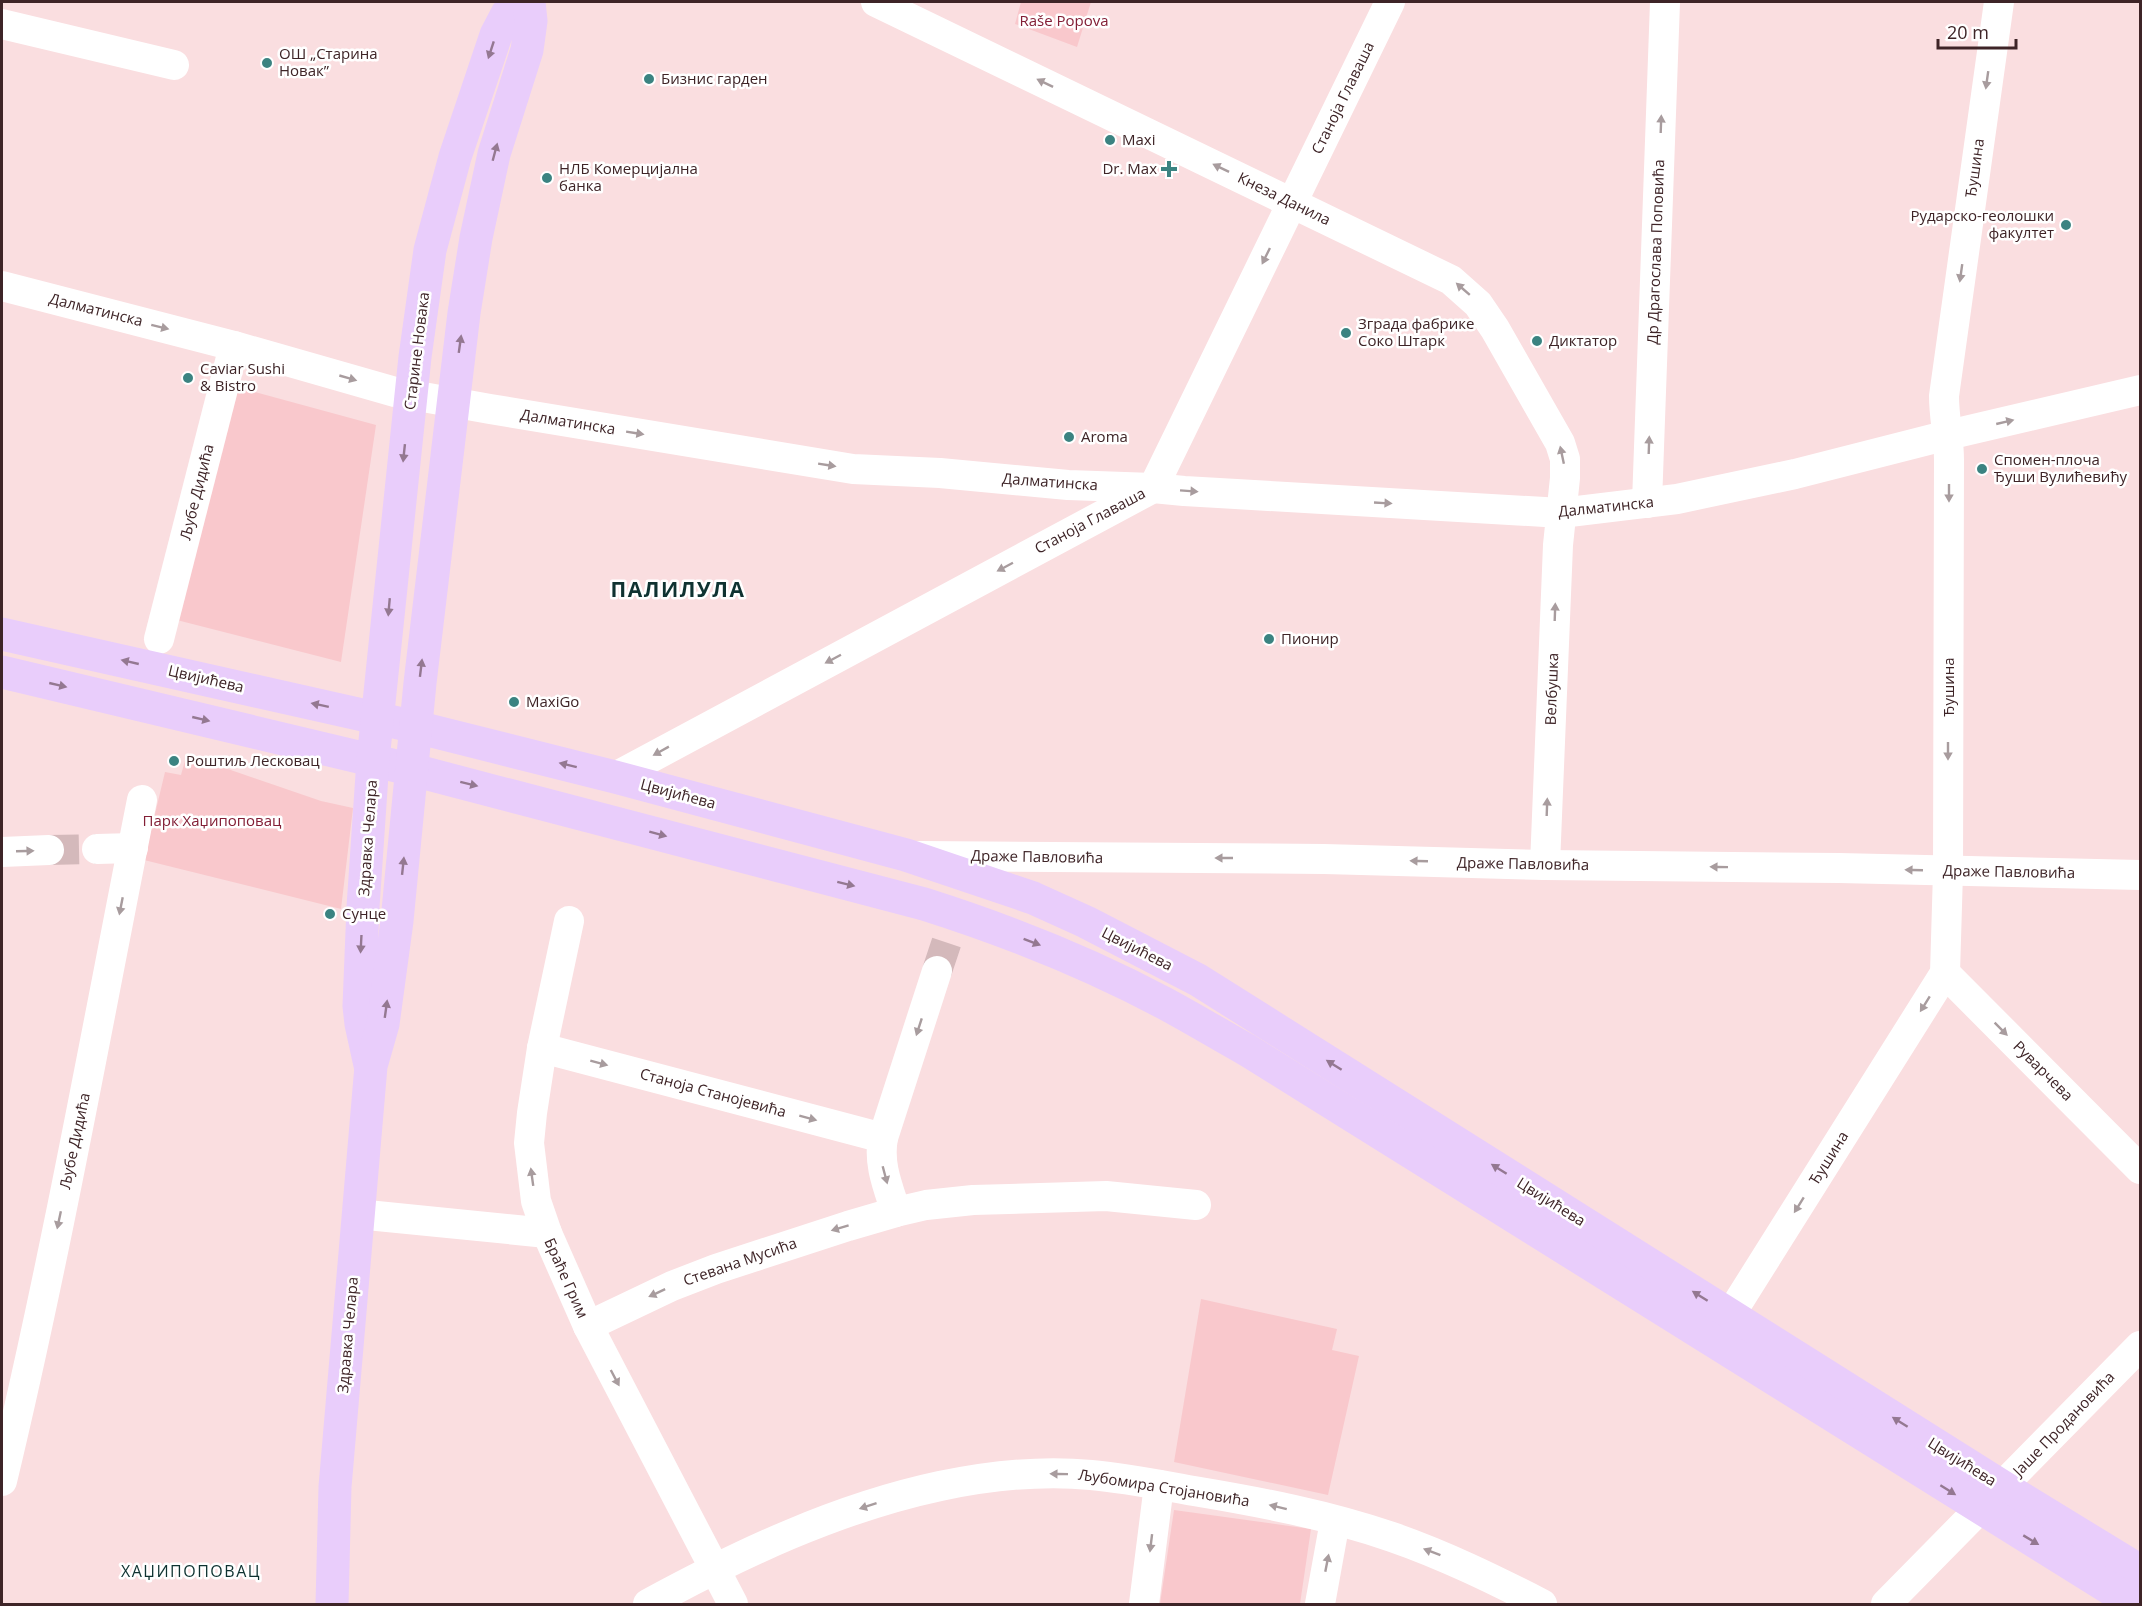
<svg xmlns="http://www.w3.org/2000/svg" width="2142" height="1606" font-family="'Open Sans',sans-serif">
  <rect width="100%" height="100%" fill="#fadee0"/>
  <g fill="#f9c8cc">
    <polygon points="1021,2 1091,2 1077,47 1015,24"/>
    <polygon points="218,382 376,425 341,662 165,617"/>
    <polygon points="186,757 196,758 321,801 353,808 341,909 144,860 165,772 181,775"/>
    <polygon points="1201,1299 1337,1329 1332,1350 1359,1356 1328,1495 1174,1462"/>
    <polygon points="1174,1510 1311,1529 1300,1604 1160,1604"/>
  </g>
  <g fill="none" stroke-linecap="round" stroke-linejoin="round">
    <g stroke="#d4b9bb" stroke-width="30" stroke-dasharray="30 15" stroke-linecap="butt">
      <polyline points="49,850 97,849"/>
      <polyline points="937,971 950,932"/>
    </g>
    <g stroke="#fff" stroke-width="30">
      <polyline points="876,2 1451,280 1478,304 1495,329 1560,443 1565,459 1565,478 1558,545 1545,865"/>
      <polyline points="2,24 174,65"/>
      <polyline points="2,286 234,346 395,392 490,409 853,469 940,473 1068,485 1153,488 1184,491 1561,513 1677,499 1795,474 1948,435 2140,390"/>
      <polyline points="1647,503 1665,2"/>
      <polyline points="159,639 234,346"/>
      <polyline points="615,777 1153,488 1390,2"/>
      <polyline points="97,849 133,848"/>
      <polyline points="2,852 49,850"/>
      <polyline points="920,856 1324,859 1545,865 1839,868 2140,875"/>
      <polyline points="569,921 542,1048 532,1113 529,1143 536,1201 547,1233 588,1326 733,1604"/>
      <polyline points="1945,973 2140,1169"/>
      <polyline points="542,1048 883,1138"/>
      <path d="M896,1212C888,1187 878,1164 883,1138L937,971"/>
      <polyline points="357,1214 547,1233"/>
      <path d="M1730,1315L1945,973L1948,872L1949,460C1949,438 1944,418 1944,396L1999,2"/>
      <polyline points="588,1326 672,1286 716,1269 848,1226 896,1212 926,1205 973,1200 1106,1196 1196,1205"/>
      <path d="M2,1481C56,1256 97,1027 142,800"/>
      <path d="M648,1604C740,1554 837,1508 940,1486C988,1476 1042,1470 1091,1475C1125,1478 1160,1485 1194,1491C1260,1502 1328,1515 1392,1537C1444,1555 1493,1579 1542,1604"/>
      <polyline points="1144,1604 1159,1485"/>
      <polyline points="1320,1604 1335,1521"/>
      <polyline points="1886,1604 2140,1346"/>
    </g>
    <g stroke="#e9cdfb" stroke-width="33">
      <polyline points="2,634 416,727 615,777 906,855 1033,898 1086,922 1198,980 2003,1487 2140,1571"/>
      <path d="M2,672L413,770L924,904C1006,930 1087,962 1164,1003C1192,1018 1220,1035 1247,1050L2135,1604"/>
      <polyline points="370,1065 361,1024 359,1006 363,907 373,760 415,357 430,250 455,157 496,35 507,14 521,2"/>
      <polyline points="332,1604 335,1487 371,1066 383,1024 397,921 420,683 464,313 476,238 494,154 527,50 531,21 529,2"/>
    </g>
  </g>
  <defs><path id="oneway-solid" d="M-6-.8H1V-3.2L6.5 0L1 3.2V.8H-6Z" transform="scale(1.5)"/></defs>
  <g fill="#947891">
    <use href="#oneway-solid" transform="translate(491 50) rotate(108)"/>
    <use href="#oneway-solid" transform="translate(495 152) rotate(-75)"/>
    <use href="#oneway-solid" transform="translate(460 344) rotate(-82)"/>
    <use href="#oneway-solid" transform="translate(404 453) rotate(96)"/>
    <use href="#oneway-solid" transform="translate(389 607) rotate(95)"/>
    <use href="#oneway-solid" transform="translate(130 662) rotate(-167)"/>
    <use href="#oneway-solid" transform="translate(421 668) rotate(-83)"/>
    <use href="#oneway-solid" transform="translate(58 685) rotate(13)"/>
    <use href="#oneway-solid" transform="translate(320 705) rotate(-168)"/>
    <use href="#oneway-solid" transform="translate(201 719) rotate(13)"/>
    <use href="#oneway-solid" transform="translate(568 765) rotate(-166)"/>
    <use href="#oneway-solid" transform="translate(469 784) rotate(14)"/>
    <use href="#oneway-solid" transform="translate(658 834) rotate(15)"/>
    <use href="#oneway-solid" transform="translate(403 866) rotate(-84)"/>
    <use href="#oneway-solid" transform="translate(846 884) rotate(14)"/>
    <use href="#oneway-solid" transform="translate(1032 942) rotate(21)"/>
    <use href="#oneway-solid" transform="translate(361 944) rotate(93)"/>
    <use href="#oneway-solid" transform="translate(386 1009) rotate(-82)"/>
    <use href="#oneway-solid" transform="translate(1334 1065) rotate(-148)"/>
    <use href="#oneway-solid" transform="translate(1499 1169) rotate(-148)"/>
    <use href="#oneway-solid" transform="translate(1700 1296) rotate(-148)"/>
    <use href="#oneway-solid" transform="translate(1900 1422) rotate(-148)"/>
    <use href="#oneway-solid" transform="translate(1948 1490) rotate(32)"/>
    <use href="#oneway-solid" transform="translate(2031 1540) rotate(31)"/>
  </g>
  <g fill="#a89c9e">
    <use href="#oneway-solid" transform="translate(1987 80) rotate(98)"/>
    <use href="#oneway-solid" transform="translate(1045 83) rotate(-154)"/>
    <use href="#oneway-solid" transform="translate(1661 124) rotate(-88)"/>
    <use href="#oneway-solid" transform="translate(1221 168) rotate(-154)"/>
    <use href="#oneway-solid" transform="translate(1266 256) rotate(116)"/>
    <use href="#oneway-solid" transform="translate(1961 273) rotate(98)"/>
    <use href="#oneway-solid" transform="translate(1463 289) rotate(-139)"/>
    <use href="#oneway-solid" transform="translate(160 327) rotate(14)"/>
    <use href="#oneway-solid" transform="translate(348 378) rotate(16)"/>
    <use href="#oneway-solid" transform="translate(2005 422) rotate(-13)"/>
    <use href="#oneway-solid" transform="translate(635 433) rotate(9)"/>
    <use href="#oneway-solid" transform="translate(1649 445) rotate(-88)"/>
    <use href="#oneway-solid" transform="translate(1562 455) rotate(-102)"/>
    <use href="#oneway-solid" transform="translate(827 465) rotate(9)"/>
    <use href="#oneway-solid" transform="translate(1189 491) rotate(4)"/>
    <use href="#oneway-solid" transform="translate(1949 493) rotate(90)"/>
    <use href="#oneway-solid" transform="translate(1383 503) rotate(3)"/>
    <use href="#oneway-solid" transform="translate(1005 567) rotate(152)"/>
    <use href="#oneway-solid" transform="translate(1555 612) rotate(-88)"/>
    <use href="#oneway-solid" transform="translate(833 659) rotate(152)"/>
    <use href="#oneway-solid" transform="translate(661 751) rotate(151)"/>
    <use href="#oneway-solid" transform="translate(1948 751) rotate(90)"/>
    <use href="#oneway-solid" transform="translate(1547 807) rotate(-88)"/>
    <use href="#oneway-solid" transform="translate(25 851) rotate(-2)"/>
    <use href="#oneway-solid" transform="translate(1224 858) rotate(-180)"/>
    <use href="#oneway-solid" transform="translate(1419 861) rotate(-178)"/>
    <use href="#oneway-solid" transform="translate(1719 867) rotate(-179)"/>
    <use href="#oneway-solid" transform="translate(1914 870) rotate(-178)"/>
    <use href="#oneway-solid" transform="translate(121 906) rotate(101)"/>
    <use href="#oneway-solid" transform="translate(1925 1004) rotate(122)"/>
    <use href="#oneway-solid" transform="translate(919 1027) rotate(108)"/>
    <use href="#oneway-solid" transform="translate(2001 1029) rotate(45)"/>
    <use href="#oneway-solid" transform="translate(599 1063) rotate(15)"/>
    <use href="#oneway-solid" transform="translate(808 1118) rotate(15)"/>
    <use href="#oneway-solid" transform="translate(885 1175) rotate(75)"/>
    <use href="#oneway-solid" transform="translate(532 1177) rotate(-98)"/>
    <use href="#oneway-solid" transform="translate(1799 1205) rotate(122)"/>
    <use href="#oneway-solid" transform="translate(59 1220) rotate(102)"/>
    <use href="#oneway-solid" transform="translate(840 1228) rotate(163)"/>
    <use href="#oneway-solid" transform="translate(657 1293) rotate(155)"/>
    <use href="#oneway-solid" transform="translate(615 1378) rotate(62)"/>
    <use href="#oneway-solid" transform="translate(1059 1474) rotate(-179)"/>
    <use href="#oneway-solid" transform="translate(868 1506) rotate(162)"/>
    <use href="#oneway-solid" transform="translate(1278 1507) rotate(-166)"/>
    <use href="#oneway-solid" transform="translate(1151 1543) rotate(97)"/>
    <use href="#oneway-solid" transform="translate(1432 1552) rotate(-159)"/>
    <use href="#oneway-solid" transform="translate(1327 1563) rotate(-79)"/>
  </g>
  <g fill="#3b8381" stroke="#fff" stroke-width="2">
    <circle cx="267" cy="63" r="6"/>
    <circle cx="649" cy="79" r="6"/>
    <circle cx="1110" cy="140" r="6"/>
    <path d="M1166 160h6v6h6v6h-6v6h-6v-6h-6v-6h6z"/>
    <circle cx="547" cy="178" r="6"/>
    <circle cx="2066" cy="225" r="6"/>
    <circle cx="1346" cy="333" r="6"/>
    <circle cx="1537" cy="341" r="6"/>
    <circle cx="188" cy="378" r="6"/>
    <circle cx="1069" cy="437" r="6"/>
    <circle cx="1982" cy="469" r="6"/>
    <circle cx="1269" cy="639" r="6"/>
    <circle cx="514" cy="702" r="6"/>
    <circle cx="174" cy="761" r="6"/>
    <circle cx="330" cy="914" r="6"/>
  </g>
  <g text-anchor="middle" stroke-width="5" stroke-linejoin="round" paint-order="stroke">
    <g font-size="15" fill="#831f36" stroke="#fff">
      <text x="1064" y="26">Raše Popova</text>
      <text x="212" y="826">Парк Хаџипоповац</text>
    </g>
    <g font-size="15" fill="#3e2427" stroke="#fff" text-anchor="start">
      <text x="279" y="59">ОШ „Старина<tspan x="279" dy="17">Новак”</tspan></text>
      <text x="661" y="84">Бизнис гарден</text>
      <text x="1122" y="145">Maxi</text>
      <text x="559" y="174">НЛБ Комерцијална<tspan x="559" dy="17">банка</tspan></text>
      <text x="1157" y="174" text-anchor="end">Dr. Max</text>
      <text x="2054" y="221" text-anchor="end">Рударско-геолошки<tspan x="2054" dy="17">факултет</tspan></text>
      <text x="1358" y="329">Зграда фабрике<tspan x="1358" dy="17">Соко Штарк</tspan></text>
      <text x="1549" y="346">Диктатор</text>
      <text x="200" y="374">Caviar Sushi<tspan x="200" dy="17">&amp; Bistro</tspan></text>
      <text x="1081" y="442">Aroma</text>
      <text x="1994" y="465">Спомен-плоча<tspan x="1994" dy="17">Ђуши Вулићевићу</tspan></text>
      <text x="1281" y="644">Пионир</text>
      <text x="526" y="707">MaxiGo</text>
      <text x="186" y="766">Роштиљ Лесковац</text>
      <text x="342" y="919">Сунце</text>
    </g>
    <g font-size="15" fill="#3e2427" stroke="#fff">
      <text transform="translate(1343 98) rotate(-64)" y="5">Станоја Главаша</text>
      <text transform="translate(1975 168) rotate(-82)" y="5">Ђушина</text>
      <text transform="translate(1284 199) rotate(26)" y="5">Кнеза Данила</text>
      <text transform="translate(1656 252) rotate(-88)" y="5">Др Драгослава Поповића</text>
      <text transform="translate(96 310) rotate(14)" y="5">Далматинска</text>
      <text transform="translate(417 351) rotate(-83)" y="5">Старине Новака</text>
      <text transform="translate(568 422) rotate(9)" y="5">Далматинска</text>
      <text transform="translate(1050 482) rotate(4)" y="5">Далматинска</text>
      <text transform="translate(197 492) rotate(-76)" y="5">Љубе Дидића</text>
      <text transform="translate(1606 507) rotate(-6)" y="5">Далматинска</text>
      <text transform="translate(1090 521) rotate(-28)" y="5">Станоја Главаша</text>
      <text transform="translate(206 679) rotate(13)" y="5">Цвијићева</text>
      <text transform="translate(1949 687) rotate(-90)" y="5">Ђушина</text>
      <text transform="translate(1552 689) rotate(-88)" y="5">Велбушка</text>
      <text transform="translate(678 794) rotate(15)" y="5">Цвијићева</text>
      <text transform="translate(368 838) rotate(-86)" y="5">Здравка Челара</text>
      <text transform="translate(1037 857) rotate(1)" y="5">Драже Павловића</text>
      <text transform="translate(1523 864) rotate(1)" y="5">Драже Павловића</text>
      <text transform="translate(2009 872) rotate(1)" y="5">Драже Павловића</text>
      <text transform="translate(1137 949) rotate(27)" y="5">Цвијићева</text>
      <text transform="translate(2043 1071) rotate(45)" y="5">Руварчева</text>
      <text transform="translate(713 1093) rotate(15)" y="5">Станоја Станојевића</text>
      <text transform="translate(75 1141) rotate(-78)" y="5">Љубе Дидића</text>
      <text transform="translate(1829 1158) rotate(-58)" y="5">Ђушина</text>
      <text transform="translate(1551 1202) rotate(32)" y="5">Цвијићева</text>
      <text transform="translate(740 1262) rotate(-19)" y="5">Стевана Мусића</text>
      <text transform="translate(566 1278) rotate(66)" y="5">Браће Грим</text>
      <text transform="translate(348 1335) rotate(-85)" y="5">Здравка Челара</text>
      <text transform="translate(2064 1424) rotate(-46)" y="5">Јаше Продановића</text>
      <text transform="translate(1962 1462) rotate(32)" y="5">Цвијићева</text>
      <text transform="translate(1164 1488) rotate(9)" y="5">Љубомира Стојановића</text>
    </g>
    <g font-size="16" letter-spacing="1.5" fill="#0f3231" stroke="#fff">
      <text x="191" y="1577">ХАЏИПОПОВАЦ</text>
    </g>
    <g font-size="21" font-weight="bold" letter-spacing="1.5" fill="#0f3231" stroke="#fff">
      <text x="678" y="597">ПАЛИЛУЛА</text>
    </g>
  </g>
  <rect width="2142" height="1606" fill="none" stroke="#3e2427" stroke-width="6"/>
  <path d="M1938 39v9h78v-9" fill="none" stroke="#3e2427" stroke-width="3"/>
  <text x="1947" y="39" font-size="18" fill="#3e2427" stroke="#ffffff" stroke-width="4.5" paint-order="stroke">20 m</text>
</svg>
